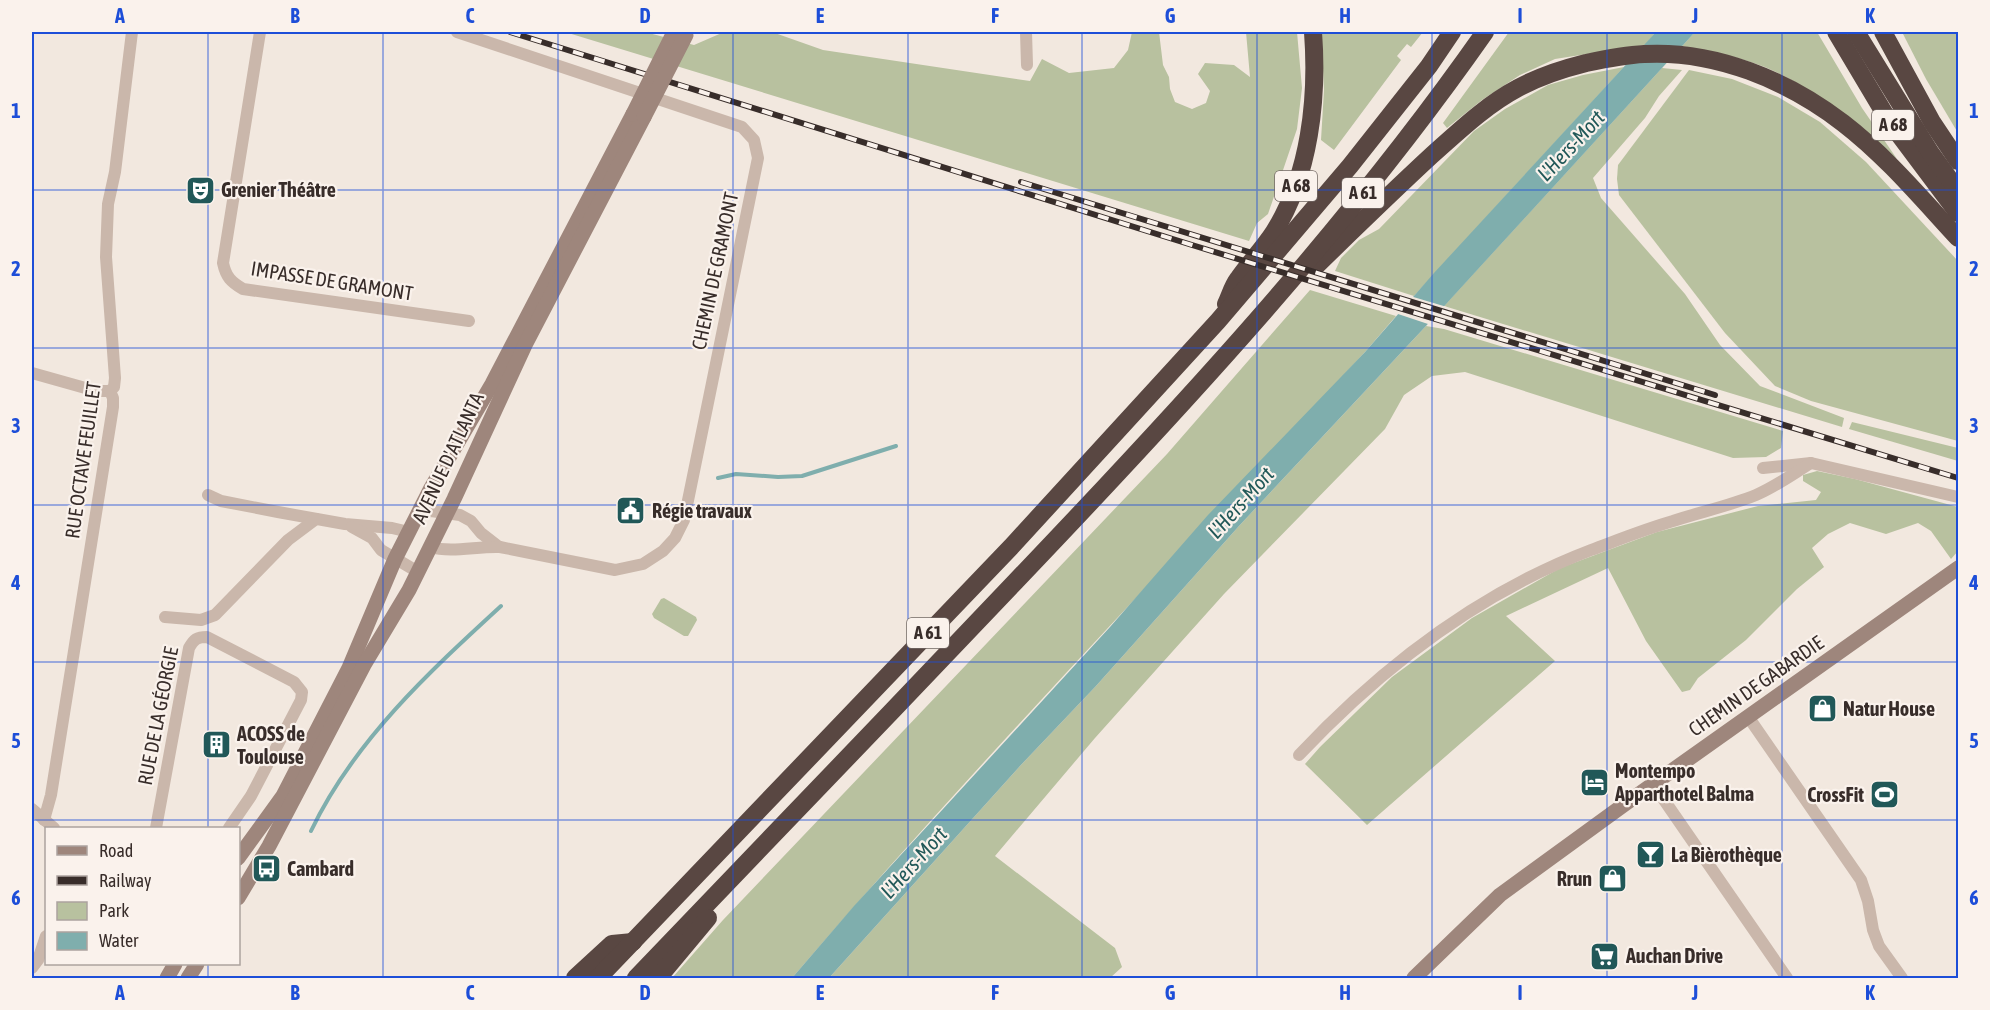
<svg xmlns="http://www.w3.org/2000/svg" width="1990" height="1010" font-family="'Asap Condensed',sans-serif">
  <rect width="100%" height="100%" fill="#f2e8df"/>
  <g fill="#b8c19f">
    <polygon points="565,32 645,32 694,45 724,32 772,32 823,50 1030,81 1042,59 1069,73 1114,68 1128,50 1132,32 1159,32 1163,65 1169,77 1170,89 1175,102 1192,109 1206,103 1210,91 1198,74 1205,63 1234,65 1250,77 1246,32 1297,32 1302,88 1297,129 1268,214 1257,223 1249,241"/>
    <polygon points="1321,32 1423,32 1411,47 1407,44 1397,56 1401,60 1334,150 1321,140 1324,90"/>
    <polygon points="1509,32 1656,32 1645,45 1555,59 1520,75 1482,100 1447,128 1443,123"/>
    <path d="M1695,32H1817L1862,108L1897,159C1858,128 1821,93 1776,72C1747,58 1714,52 1682,46Z"/>
    <polygon points="1902,32 1958,32 1958,133 1926,79"/>
    <polygon points="1624,67 1414,296 1335,271 1341,258 1359,240 1379,229 1474,131 1505,109 1548,85 1583,75"/>
    <polygon points="1662,68 1682,70 1659,96 1645,118 1593,178 1601,198 1685,294 1720,345 1760,386 1844,418 1842,427 1444,306"/>
    <polygon points="1689,70 1732,79 1778,97 1820,122 1866,162 1958,261 1958,441 1811,401 1775,386 1725,333 1619,195 1617,179 1618,165"/>
    <path d="M1310,290L1396,316L1365,352C1173,560 976,764 792,978H672L723,920L1167,454Z"/>
    <polygon points="1426,326 1444,329 1783,431 1781,448 1766,457 1733,458 1465,372 1432,376 1404,395 1385,429 1224,594 1095,738 995,856 1115,948 1122,967 1110,978 829,978 1020,766 1096,686 1239,526"/>
    <polygon points="1852,422 1958,448 1958,461 1849,429"/>
    <polygon points="1817,471 1855,479 1958,507 1958,551 1951,559 1931,531 1918,523 1886,534 1850,523 1828,534 1812,548 1824,567 1797,589 1746,640 1698,678 1690,690 1682,692 1646,641 1608,568 1506,616 1555,661 1367,825 1305,764 1320,747 1392,677 1472,618 1560,568 1657,532 1758,506 1816,500 1821,492 1803,481 1803,475"/>
    <polygon points="664,598 696,617 697,620 688,636 684,636 654,618 652,614 661,599"/>
  </g>
  <polygon fill="#7faead" points="1656,32 1695,32 1426,326 1239,526 1096,686 1020,766 829,978 792,978 854,906 1110,627 1208,515 1365,352 1434,273"/>
  <polygon fill="#f2e8df" points="1410,296 1447,307 1431,325 1395,313"/>
  <g fill="none" stroke-linecap="round" stroke-linejoin="round">
    <g stroke="#7faead" stroke-width="4">
      <polyline points="718,478 736,474 778,477 802,476 896,446"/>
      <path d="M311,831C354,741 428,673 501,606"/>
    </g>
    <g stroke="#cab7ab" stroke-width="12">
      <path d="M260,32L223,263C226,277 231,282 243,289L469,321"/>
      <polyline points="1026,32 1027,65"/>
      <polyline points="32,373 96,391 110,391"/>
      <polyline points="1763,468 1811,463 1958,497"/>
      <polyline points="208,495 221,501 278,512 345,524 392,528 409,532"/>
      <polyline points="419,513 431,511 460,515 471,521 481,533 499,547"/>
      <polyline points="352,527 372,538 381,550 418,572"/>
      <path d="M430,547C452,553 477,546 500,547L615,570L643,564L663,551L675,538L684,520L758,158L754,140L742,127L457,32"/>
      <polyline points="165,617 201,620 215,615 288,540 316,519"/>
      <polyline points="1749,718 1861,880 1868,901 1873,930 1879,946 1902,978"/>
      <path d="M1299,755C1382,667 1478,593 1591,550C1618,540 1645,529 1673,521C1700,512 1729,506 1756,495C1775,487 1793,474 1811,463"/>
      <polyline points="1653,784 1787,978"/>
      <polyline points="32,809 54,828"/>
      <polyline points="44,820 51,795 113,407 113,398 110,391 114,387 115,378 106,257 108,204 115,172 132,32"/>
      <path d="M156,828L189,648C194,639 197,637 207,637L294,682L302,692L301,700L251,796L229,828"/>
      <polyline points="32,968 38,960 46,936"/>
    </g>
    <g stroke="#9e867c" stroke-width="15">
      <polyline points="238,858 283,796 349,668 395,559 431,488 492,384 633,114"/>
      <polyline points="238,898 269,846 364,665 409,590 454,499 525,345 644,117"/>
      <polyline points="167,978 175,964"/>
      <polyline points="188,978 197,964"/>
      <polyline points="1414,978 1500,895 1625,804 1958,568"/>
    </g>
    <g stroke="#594742" stroke-width="18">
      <polyline points="1836,32 1889,121 1958,213"/>
      <polyline points="1856,32 1930,152 1958,191"/>
      <polyline points="1883,32 1932,122 1958,161"/>
      <path d="M1317,265C1355,228 1393,191 1432,155C1459,131 1486,105 1518,88C1540,76 1562,69 1586,63C1605,59 1625,55 1644,54C1715,50 1787,80 1843,123C1886,156 1921,198 1958,238"/>
      <path d="M1226,304C1230,296 1232,287 1238,279C1249,263 1263,249 1274,232C1310,174 1318,98 1313,32"/>
      <polyline points="575,978 612,944 633,942"/>
      <polyline points="598,978 1011,547 1218,321 1350,166 1429,66 1452,32"/>
      <path d="M636,978C762,846 890,714 1016,581C1182,407 1347,229 1485,32"/>
      <polyline points="658,978 708,918"/>
    </g>
    <defs>
      <g id="rail">
        <polyline points="510,32 1192,245 1958,478"/>
        <polyline points="1021,182 1715,395"/>
      </g>
    </defs>
    <use href="#rail" stroke="#382d2a" stroke-width="6"/>
    <use href="#rail" stroke="#faf2ec" stroke-width="4" stroke-dasharray="11" stroke-linecap="butt"/>
    <g stroke="#9e867c" stroke-width="15">
      <polyline points="633,114 674,32"/>
      <polyline points="644,117 686,35"/>
    </g>
  </g>
  <path fill="none" stroke="#1d4ed8" stroke-width="1.5" stroke-opacity="0.55" d="M208,32V828M383,32V978M558,32V978M733,32V978M908,32V978M1082,32V978M1257,32V978M1432,32V978M1607,32V978M1782,32V978M32,190H1958M32,348H1958M32,505H1958M32,662H1958M32,820H1958M208,964V978"/>
  <defs>
    <symbol id="theatre-square" viewBox="-11 -11 22 22"><rect x="-9" y="-9" width="18" height="18" rx="4" fill="#215858" stroke="#faf2ec"/><path d="M-5-5.5Q0-4 5-5.5V0Q5 5 0 6Q-5 5-5 0ZM-3.3-2.5H-1v1.5H-3.3ZM1-2.5H3.3v1.5H1ZM-2.8 1Q0 5.5 2.8 1Z" fill="#fff"/></symbol>
    <symbol id="civic-square" viewBox="-11 -11 22 22"><rect x="-9" y="-9" width="18" height="18" rx="4" fill="#215858" stroke="#faf2ec"/><path d="M-.6-6.5H3V-4.5H.6V-3L4-1V1h2V6H-6V1h2V-1L-.6-3ZM-1.2 2.5V6h2.4V2.5Z" fill="#fff"/></symbol>
    <symbol id="shop-square" viewBox="-11 -11 22 22"><rect x="-9" y="-9" width="18" height="18" rx="4" fill="#215858" stroke="#faf2ec"/><path d="M-5-2.5h2.3a2.7 3.5 0 0 1 5.4 0H5L5.5 6h-11ZM-1.5-2.5h3a1.5 2.3 0 0 0-3 0Z" fill="#fff"/></symbol>
    <symbol id="building-square" viewBox="-11 -11 22 22"><rect x="-9" y="-9" width="18" height="18" rx="4" fill="#215858" stroke="#faf2ec"/><path d="M-4-6H4V6H1V3H-1V6H-4ZM-2.5-4.3h1.7v1.8h-1.7ZM.8-4.3h1.7v1.8H.8ZM-2.5-1h1.7V.8h-1.7ZM.8-1h1.7V.8H.8Z" fill="#fff"/></symbol>
    <symbol id="hotel-square" viewBox="-11 -11 22 22"><rect x="-9" y="-9" width="18" height="18" rx="4" fill="#215858" stroke="#faf2ec"/><path d="M-6-4.5h1.5V1H6V5H4.5V3h-9V5H-6ZM-4 0a1.8 1.8 0 1 1 3.6 0ZM.5 0V-2.5h3Q6-2.5 6 0Z" fill="#fff"/></symbol>
    <symbol id="stadium-square" viewBox="-11 -11 22 22"><rect x="-9" y="-9" width="18" height="18" rx="4" fill="#215858" stroke="#faf2ec"/><path d="M0-5a6.5 5 0 1 0 0 10a6.5 5 0 1 0 0-10ZM-3.5-1.8h7v3.6h-7Z" fill="#fff"/></symbol>
    <symbol id="bar-square" viewBox="-11 -11 22 22"><rect x="-9" y="-9" width="18" height="18" rx="4" fill="#215858" stroke="#faf2ec"/><path d="M-6-5H6L.8 .8V4.5H3.5V6h-7V4.5H-.8V.8Z" fill="#fff"/></symbol>
    <symbol id="bus-square" viewBox="-11 -11 22 22"><rect x="-9" y="-9" width="18" height="18" rx="4" fill="#215858" stroke="#faf2ec"/><path d="M-5-6H5V4H4V6H2V4H-2V6H-4V4H-5ZM-3.5-4V0h7V-4ZM-3.5 1.2v1.5H-2V1.2ZM2 1.2v1.5H3.5V1.2Z" fill="#fff"/></symbol>
    <symbol id="supermarket-square" viewBox="-11 -11 22 22"><rect x="-9" y="-9" width="18" height="18" rx="4" fill="#215858" stroke="#faf2ec"/><path d="M-6-5.5h2.5l.6 2H6L4.5 2H-2.5L-4.4-4H-6ZM-1.5 3.2a1.3 1.3 0 1 0 .1 0ZM3 3.2a1.3 1.3 0 1 0 .1 0Z" fill="#fff"/></symbol>
  </defs>
  <g fill-rule="evenodd">
    <use href="#theatre-square" x="184" y="174" width="33" height="33"/>
    <use href="#civic-square" x="614" y="494" width="33" height="33"/>
    <use href="#shop-square" x="1806" y="692" width="33" height="33"/>
    <use href="#building-square" x="200" y="728" width="33" height="33"/>
    <use href="#hotel-square" x="1578" y="766" width="33" height="33"/>
    <use href="#stadium-square" x="1868" y="778" width="33" height="33"/>
    <use href="#bar-square" x="1634" y="838" width="33" height="33"/>
    <use href="#bus-square" x="250" y="852" width="33" height="33"/>
    <use href="#shop-square" x="1596" y="862" width="33" height="33"/>
    <use href="#supermarket-square" x="1588" y="940" width="33" height="33"/>
  </g>
  <g text-anchor="middle" stroke-width="4.5" stroke-linejoin="round" paint-order="stroke">
    <g fill="#faf2ec" stroke="#726864" stroke-width="1.5">
      <rect x="1872" y="110" width="42" height="30" rx="4.5"/>
      <rect x="1275" y="171" width="42" height="30" rx="4.5"/>
      <rect x="1342" y="178" width="42" height="30" rx="4.5"/>
      <rect x="907" y="618" width="42" height="30" rx="4.5"/>
    </g>
    <g font-size="18" font-weight="bold" fill="#382d2a">
      <text x="1893" y="131">A 68</text>
      <text x="1296" y="192">A 68</text>
      <text x="1363" y="199">A 61</text>
      <text x="928" y="639">A 61</text>
    </g>
    <g font-size="20" font-weight="bold" fill="#382d2a" stroke="#faf2ec" text-anchor="start">
      <text x="221" y="197">Grenier Théâtre</text>
      <text x="652" y="518">Régie travaux</text>
      <text x="1843" y="716">Natur House</text>
      <text x="237" y="741">ACOSS de<tspan x="237" dy="23">Toulouse</tspan></text>
      <text x="1615" y="778">Montempo<tspan x="1615" dy="23">Apparthotel Balma</tspan></text>
      <text x="1864" y="802" text-anchor="end">CrossFit</text>
      <text x="1671" y="862">La Bièrothèque</text>
      <text x="287" y="876">Cambard</text>
      <text x="1592" y="886" text-anchor="end">Rrun</text>
      <text x="1626" y="963">Auchan Drive</text>
    </g>
    <g font-size="20" fill="#382d2a" stroke="#faf2ec">
      <text transform="translate(715 271) rotate(-78)" y="7">CHEMIN DE GRAMONT</text>
      <text transform="translate(332 281) rotate(9)" y="7">IMPASSE DE GRAMONT</text>
      <text transform="translate(448 458) rotate(-65)" y="7">AVENUE D'ATLANTA</text>
      <text transform="translate(83 460) rotate(-82)" y="7">RUE OCTAVE FEUILLET</text>
      <text transform="translate(1756 686) rotate(-35)" y="7">CHEMIN DE GABARDIE</text>
      <text transform="translate(158 716) rotate(-79)" y="7">RUE DE LA GÉORGIE</text>
    </g>
    <g font-size="21" font-style="italic" fill="#215858" stroke="#faf2ec">
      <text transform="translate(1571 146) rotate(-47)" y="7">L'Hers-Mort</text>
      <text transform="translate(1241 503) rotate(-48)" y="7">L'Hers-Mort</text>
      <text transform="translate(914 863) rotate(-48)" y="7">L'Hers-Mort</text>
    </g>
  </g>
  <rect width="1990" height="1010" fill="none" stroke="#faf2ec" stroke-width="66"/>
  <rect x="45" y="827" width="195" height="138" fill="#faf2ec" stroke="#aca39e" stroke-width="1.5"/>
  <rect x="57" y="846" width="30" height="9" fill="#9e867c" stroke="#aca39e" stroke-width="1.5"/>
  <text x="99" y="857" font-size="18" fill="#382d2a">Road</text>
  <rect x="57" y="876" width="30" height="9" fill="#382d2a" stroke="#aca39e" stroke-width="1.5"/>
  <text x="99" y="887" font-size="18" fill="#382d2a">Railway</text>
  <rect x="57" y="902" width="30" height="18" fill="#b8c19f" stroke="#aca39e" stroke-width="1.5"/>
  <text x="99" y="917" font-size="18" fill="#382d2a">Park</text>
  <rect x="57" y="932" width="30" height="18" fill="#7faead" stroke="#aca39e" stroke-width="1.5"/>
  <text x="99" y="947" font-size="18" fill="#382d2a">Water</text>
  <rect x="33" y="33" width="1924" height="944" fill="none" stroke="#1d4ed8" stroke-width="2"/>
  <g font-size="20" text-anchor="middle" font-weight="bold" fill="#1d4ed8">
    <text x="120" y="23">A</text>
    <text x="295" y="23">B</text>
    <text x="470" y="23">C</text>
    <text x="645" y="23">D</text>
    <text x="820" y="23">E</text>
    <text x="995" y="23">F</text>
    <text x="1170" y="23">G</text>
    <text x="1345" y="23">H</text>
    <text x="1520" y="23">I</text>
    <text x="1695" y="23">J</text>
    <text x="1870" y="23">K</text>
    <text x="16" y="118">1</text>
    <text x="1974" y="118">1</text>
    <text x="16" y="276">2</text>
    <text x="1974" y="276">2</text>
    <text x="16" y="433">3</text>
    <text x="1974" y="433">3</text>
    <text x="16" y="590">4</text>
    <text x="1974" y="590">4</text>
    <text x="16" y="748">5</text>
    <text x="1974" y="748">5</text>
    <text x="16" y="905">6</text>
    <text x="1974" y="905">6</text>
    <text x="120" y="1000">A</text>
    <text x="295" y="1000">B</text>
    <text x="470" y="1000">C</text>
    <text x="645" y="1000">D</text>
    <text x="820" y="1000">E</text>
    <text x="995" y="1000">F</text>
    <text x="1170" y="1000">G</text>
    <text x="1345" y="1000">H</text>
    <text x="1520" y="1000">I</text>
    <text x="1695" y="1000">J</text>
    <text x="1870" y="1000">K</text>
  </g>
</svg>
